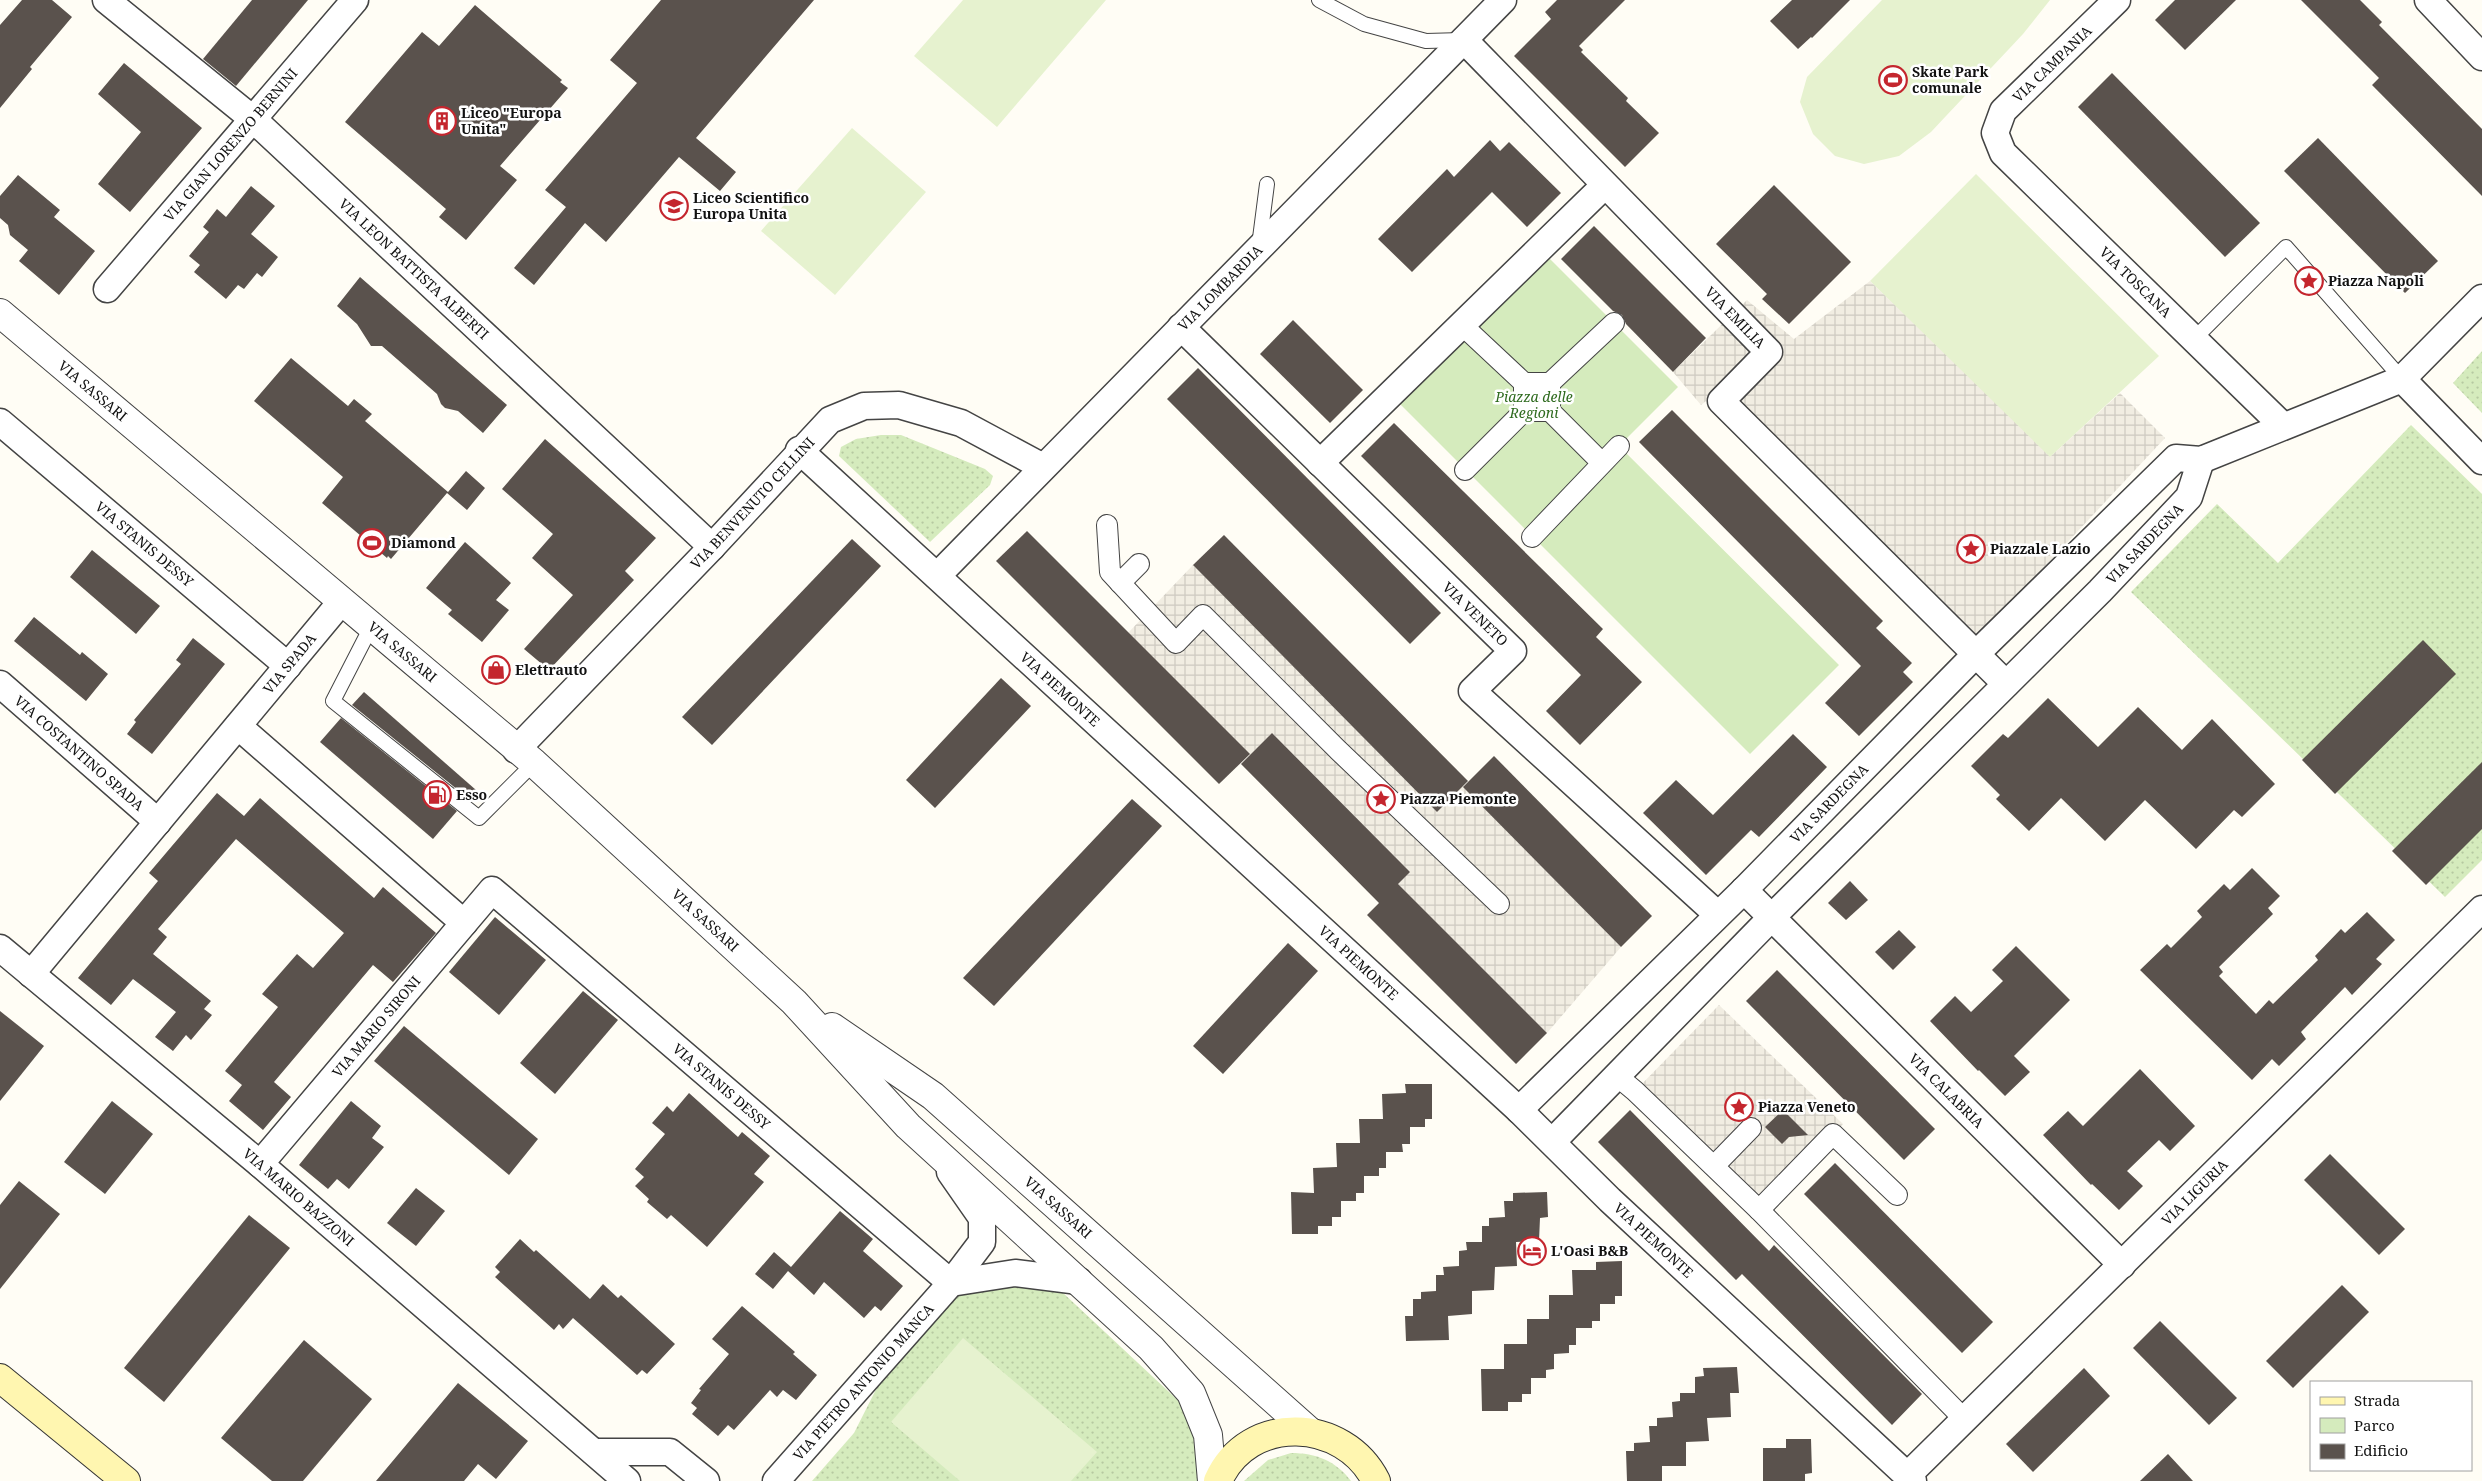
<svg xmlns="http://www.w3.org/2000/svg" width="2482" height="1481" font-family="'Noto Serif',serif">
  <defs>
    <pattern id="grass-dots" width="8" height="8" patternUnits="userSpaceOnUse" patternTransform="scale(1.25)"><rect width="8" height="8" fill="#d5ebbd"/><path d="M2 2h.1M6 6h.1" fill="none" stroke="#b6c8a1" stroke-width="1.8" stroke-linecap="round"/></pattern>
    <pattern id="plaza-grid" width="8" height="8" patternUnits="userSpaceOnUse" patternTransform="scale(1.25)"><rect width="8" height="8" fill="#f1ede2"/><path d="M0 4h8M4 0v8" fill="none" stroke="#cecac1"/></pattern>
  </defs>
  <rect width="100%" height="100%" fill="#fffdf5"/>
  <g fill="url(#grass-dots)">
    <polygon points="2482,351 2482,413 2453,383"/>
    <polygon points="2411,425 2482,494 2482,860 2445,897 2131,592 2217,504 2278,563"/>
    <polygon points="881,435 901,435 985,469 993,476 990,485 930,542 839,456 841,447 856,439"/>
    <polygon points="1046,1277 1183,1405 1196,1433 1199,1481 812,1481 854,1433 901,1340 951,1283"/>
    <path d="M1291,1453C1316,1453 1336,1461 1351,1481H1244L1268,1460Z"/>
  </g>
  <polygon fill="#d5ebbd" points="1548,257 1678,387 1619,446 1839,665 1750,754 1400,404"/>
  <g fill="#e6f2cf">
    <polygon points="963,0 1106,0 997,127 914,56"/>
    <polygon points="1882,0 2050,0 2023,34 1931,132 1899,156 1864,164 1835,156 1813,134 1800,102 1807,77"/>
    <polygon points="852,128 926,192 835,295 761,231"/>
    <polygon points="1976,174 2159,356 2048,459 1870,281"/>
    <polygon points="963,1338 1097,1452 1071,1481 960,1481 891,1422"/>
  </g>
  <g fill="url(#plaza-grid)">
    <polygon points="1870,281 2050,457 2120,393 2165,438 1975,641 1720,390 1701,405 1673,372 1747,300 1794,339"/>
    <polygon points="1193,565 1437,812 1463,786 1621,947 1547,1033 1398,884 1410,872 1272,733 1250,755 1128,633"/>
    <polygon points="1719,1005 1843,1124 1759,1210 1635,1091"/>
  </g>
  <g fill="#5a524d">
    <polygon points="22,0 52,0 72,17 30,67 32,69 0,108 0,25"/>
    <polygon points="252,0 308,0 236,86 203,59"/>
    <polygon points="661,0 814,0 696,138 736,172 720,191 679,157 606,242 585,223 534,285 514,268 566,207 545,190 637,83 610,60"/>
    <polygon points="1557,0 1625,0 1579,46 1583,50 1581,52 1628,98 1626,101 1659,133 1625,167 1514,56 1551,19 1545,12"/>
    <polygon points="1792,0 1850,0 1812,38 1811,37 1798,49 1770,21"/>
    <polygon points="2175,0 2236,0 2185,50 2155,20"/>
    <polygon points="2301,0 2360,0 2382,22 2379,25 2482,129 2482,196 2372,85 2379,78"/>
    <polygon points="475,5 562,80 560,82 568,88 500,166 517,180 466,240 439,217 446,209 345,122 422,32 439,46"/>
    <polygon points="124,63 202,128 130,212 98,184 141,132 98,94"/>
    <polygon points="2112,73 2260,223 2225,257 2078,107"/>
    <polygon points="2318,138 2438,261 2405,293 2284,171"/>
    <polygon points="1490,140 1500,151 1509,142 1561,193 1527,227 1492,192 1412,272 1378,239 1447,169 1454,177"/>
    <polygon points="18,175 60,210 54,217 95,251 59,295 19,261 28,250 10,235 8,225 0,218 0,196"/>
    <polygon points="1774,185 1851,262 1789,324 1762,299 1767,294 1716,244"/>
    <polygon points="251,186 275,206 251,234 278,257 262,277 257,273 244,289 238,285 226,299 194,272 200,265 189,256 209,232 203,227 217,209 226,217"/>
    <polygon points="1594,226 1706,338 1673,372 1626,324 1622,315 1613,311 1561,259"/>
    <polygon points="360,277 507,405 483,433 458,411 445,408 441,404 437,394 382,346 371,346 357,324 337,306"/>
    <polygon points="1293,320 1363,390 1330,423 1260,354"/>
    <polygon points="291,358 348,406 354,399 372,414 365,421 448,492 466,471 485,488 467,510 447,493 391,559 388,556 387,558 322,503 343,477 254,401"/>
    <polygon points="1198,368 1441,613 1410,644 1167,399"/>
    <polygon points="1672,410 1883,621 1876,628 1912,663 1903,672 1913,682 1859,736 1825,703 1861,666 1639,442"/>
    <polygon points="1394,423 1603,629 1596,637 1642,682 1580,745 1546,711 1581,675 1361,456"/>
    <polygon points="545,439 656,538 625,571 634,580 549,670 524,649 573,595 532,558 553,534 502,489"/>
    <polygon points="1027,531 1250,754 1219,784 996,561"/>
    <polygon points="1224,535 1468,781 1437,812 1193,565"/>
    <polygon points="852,539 881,566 712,745 682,717"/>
    <polygon points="465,542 511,583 496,600 509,610 482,642 448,614 452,610 426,588"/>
    <polygon points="92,550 160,606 136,634 70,577"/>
    <polygon points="34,617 80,655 82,652 108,674 86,701 14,641"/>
    <polygon points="193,638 225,664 152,754 127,734 136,722 134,720 181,664 176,660"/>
    <polygon points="2423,640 2456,674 2335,794 2302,760"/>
    <polygon points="1001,678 1031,706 935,808 906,780"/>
    <polygon points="364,692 476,790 468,798 352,705"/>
    <polygon points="2048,698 2098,747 2138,707 2182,750 2212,719 2275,784 2242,817 2234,810 2196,849 2145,800 2105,841 2061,798 2029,831 1996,799 2000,795 1971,766 2003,734 2008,738"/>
    <polygon points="341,718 457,811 433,839 320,742"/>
    <polygon points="1272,733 1410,872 1398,884 1547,1033 1516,1064 1367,915 1379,903 1241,764"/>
    <polygon points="1793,734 1827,767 1759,837 1751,830 1706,875 1643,813 1676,780 1713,815"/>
    <polygon points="1494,756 1652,916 1621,947 1463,787"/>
    <polygon points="2482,762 2482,829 2426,885 2392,851"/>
    <polygon points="217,793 244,816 260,798 374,898 383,887 436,933 393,982 373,965 274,1082 291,1097 263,1130 229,1101 242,1085 225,1071 278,1007 262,994 297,954 313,968 344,933 236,839 158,929 167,937 153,954 211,1001 204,1009 212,1015 191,1040 186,1035 173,1051 155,1037 176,1012 133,979 111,1005 78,978 158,881 149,873"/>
    <polygon points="1132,799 1162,826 994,1006 963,978"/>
    <polygon points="2252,868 2280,896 2268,908 2273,914 2219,967 2223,972 2219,976 2256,1014 2269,1000 2273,1004 2318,960 2315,956 2341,929 2345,933 2367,912 2395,940 2376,959 2382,964 2352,995 2345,987 2301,1032 2306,1039 2279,1066 2272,1059 2252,1080 2140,970 2167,944 2171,948 2202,917 2197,911 2224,884 2230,890"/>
    <polygon points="1850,881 1868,900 1846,920 1828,903"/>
    <polygon points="495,917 546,960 499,1015 449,972"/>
    <polygon points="1899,930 1916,947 1893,970 1875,952"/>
    <polygon points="1288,943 1318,971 1223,1074 1193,1046"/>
    <polygon points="2016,946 2070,1000 2014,1056 2030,1072 2005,1096 1979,1070 1978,1071 1930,1021 1955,996 1971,1012 2003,981 1992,970"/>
    <polygon points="1777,970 1935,1129 1904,1160 1746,1001"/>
    <polygon points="583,991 618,1020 555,1094 520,1063"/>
    <polygon points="0,1011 44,1046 0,1101"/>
    <polygon points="404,1026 538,1139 509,1175 374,1061"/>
    <polygon points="2140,1069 2195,1126 2170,1151 2159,1140 2127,1171 2143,1186 2119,1210 2092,1184 2091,1185 2043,1135 2068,1111 2083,1126"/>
    <polygon points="1405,1084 1432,1084 1432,1119 1425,1119 1425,1127 1410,1127 1410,1144 1402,1144 1403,1152 1386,1152 1386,1168 1379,1168 1379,1176 1364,1176 1364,1193 1356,1193 1356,1201 1341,1201 1341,1217 1332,1217 1332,1226 1318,1226 1318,1234 1292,1234 1291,1192 1314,1193 1313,1168 1337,1167 1336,1143 1360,1143 1359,1119 1383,1119 1382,1094 1406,1093"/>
    <polygon points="689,1093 738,1137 742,1132 770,1156 754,1174 764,1182 707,1247 671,1215 667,1219 647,1202 649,1199 635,1186 644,1177 635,1169 665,1134 652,1123 667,1106 673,1112"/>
    <polygon points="112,1101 153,1134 105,1194 64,1162"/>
    <polygon points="351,1101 381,1126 372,1138 384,1147 349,1189 337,1179 328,1189 299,1165"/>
    <polygon points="1630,1110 1769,1251 1774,1245 1922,1394 1892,1425 1742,1274 1736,1280 1598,1142"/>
    <polygon points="1783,1110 1808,1135 1789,1137 1782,1144 1765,1127"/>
    <polygon points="2330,1154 2405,1229 2379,1255 2304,1180"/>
    <polygon points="1835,1163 1993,1322 1962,1353 1804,1194"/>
    <polygon points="19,1181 60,1214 0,1289 0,1205"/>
    <polygon points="416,1188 445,1211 416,1246 387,1223"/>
    <polygon points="1547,1192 1548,1217 1540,1218 1539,1241 1516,1242 1517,1266 1495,1267 1494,1290 1472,1291 1472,1314 1448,1316 1449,1340 1406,1341 1405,1316 1413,1316 1413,1299 1421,1299 1421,1292 1436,1291 1436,1275 1444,1275 1443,1267 1459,1266 1459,1251 1467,1250 1466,1242 1482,1242 1482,1226 1489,1226 1489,1218 1505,1217 1504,1201 1513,1201 1513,1193"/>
    <polygon points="840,1211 873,1239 863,1251 903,1286 881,1311 875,1306 864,1318 824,1282 814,1295 788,1271 773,1289 755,1274 774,1252 791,1267"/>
    <polygon points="249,1215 290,1248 164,1402 124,1368"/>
    <polygon points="520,1239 534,1252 536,1250 590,1299 603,1284 618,1298 621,1295 675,1344 647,1374 642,1370 637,1375 573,1318 563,1329 559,1324 554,1330 495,1277 500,1272 495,1267"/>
    <polygon points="1622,1261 1622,1296 1615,1296 1615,1304 1600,1304 1600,1321 1592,1321 1592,1328 1576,1328 1576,1345 1569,1345 1569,1353 1554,1354 1554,1369 1546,1370 1546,1378 1531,1378 1531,1394 1522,1394 1522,1402 1508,1402 1508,1411 1482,1411 1481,1369 1504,1369 1504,1344 1527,1344 1527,1319 1549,1319 1549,1295 1573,1295 1572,1270 1596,1270 1596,1262"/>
    <polygon points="2342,1285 2369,1312 2293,1388 2266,1361"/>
    <polygon points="742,1306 795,1352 793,1354 817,1375 796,1400 783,1390 777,1397 770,1390 734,1430 728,1425 718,1436 692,1414 697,1408 691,1403 701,1390 699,1389 729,1354 712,1339"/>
    <polygon points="2160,1321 2237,1398 2209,1425 2133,1348"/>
    <polygon points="304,1340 372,1399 303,1481 272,1481 221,1438"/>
    <polygon points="1737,1367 1739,1393 1730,1393 1731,1417 1707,1418 1709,1441 1686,1442 1686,1466 1662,1466 1662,1481 1627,1481 1626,1451 1634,1451 1634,1443 1650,1442 1649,1426 1657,1426 1657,1418 1673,1417 1672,1402 1680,1401 1680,1393 1695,1393 1695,1377 1704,1376 1703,1368"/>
    <polygon points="2084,1368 2110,1396 2033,1472 2006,1444"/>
    <polygon points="458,1383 528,1441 496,1479 478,1464 464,1481 376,1481"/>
    <polygon points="1786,1439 1811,1439 1812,1473 1805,1474 1805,1481 1763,1481 1763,1448 1786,1448"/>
    <polygon points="2168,1454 2193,1481 2140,1481"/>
  </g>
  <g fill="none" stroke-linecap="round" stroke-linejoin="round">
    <defs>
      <g id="service">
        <polyline points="1319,0 1364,24 1426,41 1462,40"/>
        <polyline points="1259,246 1267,184"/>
        <polyline points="2194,339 2286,247 2402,379"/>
        <polyline points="371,627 333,701 479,818 534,763"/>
      </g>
      <g id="pedestrian">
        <polyline points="1462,325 1524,383"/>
        <polyline points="1550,383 1614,323"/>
        <polyline points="1550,411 1602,463"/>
        <polyline points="1465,470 1524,411 1550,411 1550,383 1524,383 1524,411"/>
        <polyline points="1107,525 1110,572 1176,643 1203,615 1338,750 1499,904"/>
        <polyline points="1532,537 1619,446"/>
        <polyline points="1120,583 1139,564"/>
        <polyline points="1617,1076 1635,1091 1759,1210 1965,1420"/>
        <polyline points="1714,1166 1751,1128"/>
        <polyline points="1759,1210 1833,1134 1897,1195"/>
      </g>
      <g id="minor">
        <path id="s1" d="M106,0L254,120L712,547"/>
        <path id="s2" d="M2117,0L2003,111L1995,133L2003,153L2283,426"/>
        <polyline points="2428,0 2482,57"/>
        <path id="s3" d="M1464,40L1769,352L1721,401L2006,684"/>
        <path id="s4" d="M107,289L355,0"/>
        <path id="s5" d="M1181,327L1513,651L1472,691L1717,914"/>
        <polyline points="2402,379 2482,461"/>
        <path id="s6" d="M0,422L288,666"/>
        <path id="s7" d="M799,450L1519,1110L1610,1200L1913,1481"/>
        <polyline points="1320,463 1605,185"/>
        <path id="s8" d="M937,576L1503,0"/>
        <path id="s9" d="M0,684L158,822"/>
        <polyline points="238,726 464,923"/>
        <path id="s10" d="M516,750L712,547L830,420L864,406L899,405L961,423L1043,467"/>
        <path id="s11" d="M1744,890L2122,1265"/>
        <path id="s12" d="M0,948L260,1164L627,1481"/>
        <path id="s13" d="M31,974L341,602"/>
        <path id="s14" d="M1519,1110L1744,890L1977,653L2176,458L2201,460L2402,379L2482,298"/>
        <path id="s15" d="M1552,1142L1772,917L2100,591L2189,497L2201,460"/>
        <path id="s16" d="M260,1164L492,890L951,1283"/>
        <polyline points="951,1283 1015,1273 1079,1281"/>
        <polyline points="594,1452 670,1452 706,1481"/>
        <path id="s17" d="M1907,1476L2482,909"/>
        <path id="s18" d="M776,1481L951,1283L982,1242V1218L950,1172"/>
      </g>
      <g id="tertiary">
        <path id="s19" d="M0,313L534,763L794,1002L908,1126L1151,1348L1191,1393L1208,1435L1212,1481"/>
        <path id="s20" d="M832,1027L933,1096L1309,1431"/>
      </g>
      <g id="secondary">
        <polyline points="0,1378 126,1481"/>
        <path d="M1218,1481C1248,1413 1344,1417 1376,1481"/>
      </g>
    </defs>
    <use href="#service" stroke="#444" stroke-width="16"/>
    <use href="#pedestrian" stroke="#444" stroke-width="22"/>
    <use href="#minor" stroke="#444" stroke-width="29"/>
    <use href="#tertiary" stroke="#444" stroke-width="30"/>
    <use href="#secondary" stroke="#333" stroke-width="30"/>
    <use href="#service" stroke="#fff" stroke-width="14"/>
    <use href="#pedestrian" stroke="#fff" stroke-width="20"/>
    <use href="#minor" stroke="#fff" stroke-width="26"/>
    <use href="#tertiary" stroke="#fff" stroke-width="28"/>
    <use href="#secondary" stroke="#fff6b0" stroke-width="28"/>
  </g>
  <defs>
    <symbol id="stadium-ring" viewBox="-11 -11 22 22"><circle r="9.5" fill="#fff" stroke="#c4262e" stroke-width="1.5"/><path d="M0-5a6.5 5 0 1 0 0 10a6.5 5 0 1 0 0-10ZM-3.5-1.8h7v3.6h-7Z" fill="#c4262e"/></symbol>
    <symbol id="building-ring" viewBox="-11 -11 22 22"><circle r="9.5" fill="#fff" stroke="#c4262e" stroke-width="1.5"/><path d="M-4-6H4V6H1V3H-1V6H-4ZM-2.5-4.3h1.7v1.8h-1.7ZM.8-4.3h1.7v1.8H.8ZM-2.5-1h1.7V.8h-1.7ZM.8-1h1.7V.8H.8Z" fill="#c4262e"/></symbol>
    <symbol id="school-ring" viewBox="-11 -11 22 22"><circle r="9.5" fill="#fff" stroke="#c4262e" stroke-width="1.5"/><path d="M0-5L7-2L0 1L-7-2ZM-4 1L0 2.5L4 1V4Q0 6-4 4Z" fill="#c4262e"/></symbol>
    <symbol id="sight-ring" viewBox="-11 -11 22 22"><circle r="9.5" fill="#fff" stroke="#c4262e" stroke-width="1.5"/><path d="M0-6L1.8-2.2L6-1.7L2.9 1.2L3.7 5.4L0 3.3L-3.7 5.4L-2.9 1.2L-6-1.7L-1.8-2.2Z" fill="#c4262e"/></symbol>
    <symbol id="shop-ring" viewBox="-11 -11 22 22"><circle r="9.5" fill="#fff" stroke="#c4262e" stroke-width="1.5"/><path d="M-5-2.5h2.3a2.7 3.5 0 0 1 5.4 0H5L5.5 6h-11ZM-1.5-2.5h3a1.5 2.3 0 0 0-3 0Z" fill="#c4262e"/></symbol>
    <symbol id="fuel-ring" viewBox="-11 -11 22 22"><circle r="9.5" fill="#fff" stroke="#c4262e" stroke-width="1.5"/><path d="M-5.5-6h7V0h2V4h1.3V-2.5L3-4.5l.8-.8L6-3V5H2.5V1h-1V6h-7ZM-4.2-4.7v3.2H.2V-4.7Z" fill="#c4262e"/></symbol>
    <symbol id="hotel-ring" viewBox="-11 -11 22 22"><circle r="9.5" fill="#fff" stroke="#c4262e" stroke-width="1.5"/><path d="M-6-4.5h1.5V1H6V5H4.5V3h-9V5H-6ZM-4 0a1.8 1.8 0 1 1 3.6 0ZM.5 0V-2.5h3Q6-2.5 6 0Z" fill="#c4262e"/></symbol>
  </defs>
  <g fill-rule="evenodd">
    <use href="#stadium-ring" x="1877" y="64" width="32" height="32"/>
    <use href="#building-ring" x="426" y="105" width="32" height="32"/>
    <use href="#school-ring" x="658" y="190" width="32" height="32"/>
    <use href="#sight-ring" x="2293" y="265" width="32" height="32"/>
    <use href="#stadium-ring" x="356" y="527" width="32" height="32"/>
    <use href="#sight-ring" x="1955" y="533" width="32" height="32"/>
    <use href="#shop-ring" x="480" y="654" width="32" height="32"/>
    <use href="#fuel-ring" x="421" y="779" width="32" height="32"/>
    <use href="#sight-ring" x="1365" y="783" width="32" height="32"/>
    <use href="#sight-ring" x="1723" y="1091" width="32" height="32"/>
    <use href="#hotel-ring" x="1516" y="1235" width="32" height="32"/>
  </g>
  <g text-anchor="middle" stroke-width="5" stroke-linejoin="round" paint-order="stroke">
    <g font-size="14" fill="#111" stroke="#fff">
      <text transform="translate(2052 64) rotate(-44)" y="5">VIA CAMPANIA</text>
      <text dy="5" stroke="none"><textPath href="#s4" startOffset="190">VIA GIAN LORENZO BERNINI</textPath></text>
      <text dy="5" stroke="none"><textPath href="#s1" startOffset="409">VIA LEON BATTISTA ALBERTI</textPath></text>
      <text dy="5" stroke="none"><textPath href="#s2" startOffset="389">VIA TOSCANA</textPath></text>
      <text dy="5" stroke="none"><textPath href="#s8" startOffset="404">VIA LOMBARDIA</textPath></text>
      <text dy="5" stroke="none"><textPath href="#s3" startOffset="388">VIA EMILIA</textPath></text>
      <text dy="5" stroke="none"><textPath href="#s19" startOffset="121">VIA SASSARI</textPath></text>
      <text dy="5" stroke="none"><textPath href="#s10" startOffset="342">VIA BENVENUTO CELLINI</textPath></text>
      <text dy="5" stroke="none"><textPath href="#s15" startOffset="842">VIA SARDEGNA</textPath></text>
      <text dy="5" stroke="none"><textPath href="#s6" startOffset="189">VIA STANIS DESSY</textPath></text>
      <text dy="5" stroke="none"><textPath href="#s5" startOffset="411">VIA VENETO</textPath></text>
      <text dy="5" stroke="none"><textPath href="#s19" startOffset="526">VIA SASSARI</textPath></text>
      <text dy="5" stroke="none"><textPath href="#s13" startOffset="404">VIA SPADA</textPath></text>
      <text dy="5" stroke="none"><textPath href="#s7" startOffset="354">VIA PIEMONTE</textPath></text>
      <text dy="5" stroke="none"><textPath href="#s9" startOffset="105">VIA COSTANTINO SPADA</textPath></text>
      <text dy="5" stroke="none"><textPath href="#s14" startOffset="436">VIA SARDEGNA</textPath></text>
      <text dy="5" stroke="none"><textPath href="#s19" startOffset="931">VIA SASSARI</textPath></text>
      <text dy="5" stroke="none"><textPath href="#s7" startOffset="759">VIA PIEMONTE</textPath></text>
      <text dy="5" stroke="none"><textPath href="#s16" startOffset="180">VIA MARIO SIRONI</textPath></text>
      <text dy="5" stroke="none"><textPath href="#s16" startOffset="661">VIA STANIS DESSY</textPath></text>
      <text dy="5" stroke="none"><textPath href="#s11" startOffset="285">VIA CALABRIA</textPath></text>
      <text dy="5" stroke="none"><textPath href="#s17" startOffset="404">VIA LIGURIA</textPath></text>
      <text dy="5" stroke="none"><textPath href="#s12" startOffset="389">VIA MARIO BAZZONI</textPath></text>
      <text dy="5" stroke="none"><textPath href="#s20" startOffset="290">VIA SASSARI</textPath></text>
      <text dy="5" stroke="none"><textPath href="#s7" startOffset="1164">VIA PIEMONTE</textPath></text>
      <text dy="5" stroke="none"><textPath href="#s18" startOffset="132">VIA PIETRO ANTONIO MANCA</textPath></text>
    </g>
    <g font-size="14" font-weight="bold" fill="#111" stroke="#fff" text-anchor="start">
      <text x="1912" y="77">Skate Park<tspan x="1912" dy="16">comunale</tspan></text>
      <text x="461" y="118">Liceo "Europa<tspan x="461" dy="16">Unita"</tspan></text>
      <text x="693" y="203">Liceo Scientifico<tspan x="693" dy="16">Europa Unita</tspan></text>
      <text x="2328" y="286">Piazza Napoli</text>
      <text x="391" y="548">Diamond</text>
      <text x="1990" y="554">Piazzale Lazio</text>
      <text x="515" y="675">Elettrauto</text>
      <text x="456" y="800">Esso</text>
      <text x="1400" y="804">Piazza Piemonte</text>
      <text x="1758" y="1112">Piazza Veneto</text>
      <text x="1551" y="1256">L'Oasi B&amp;B</text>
    </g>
    <g font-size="14" font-style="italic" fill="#2f6b1f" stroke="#fff">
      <text x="1534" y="402">Piazza delle<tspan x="1534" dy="16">Regioni</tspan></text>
    </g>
  </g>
  <rect x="2310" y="1381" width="162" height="90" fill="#ffffff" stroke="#a0a0a0"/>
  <rect x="2320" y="1397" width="25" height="8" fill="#fff6b0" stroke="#a0a0a0"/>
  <text x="2354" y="1406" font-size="15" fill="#111111">Strada</text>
  <rect x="2320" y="1418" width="25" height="15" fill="#d5ebbd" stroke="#a0a0a0"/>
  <text x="2354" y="1431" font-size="15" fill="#111111">Parco</text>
  <rect x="2320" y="1444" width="25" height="15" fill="#5a524d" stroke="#a0a0a0"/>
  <text x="2354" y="1456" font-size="15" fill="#111111">Edificio</text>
</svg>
